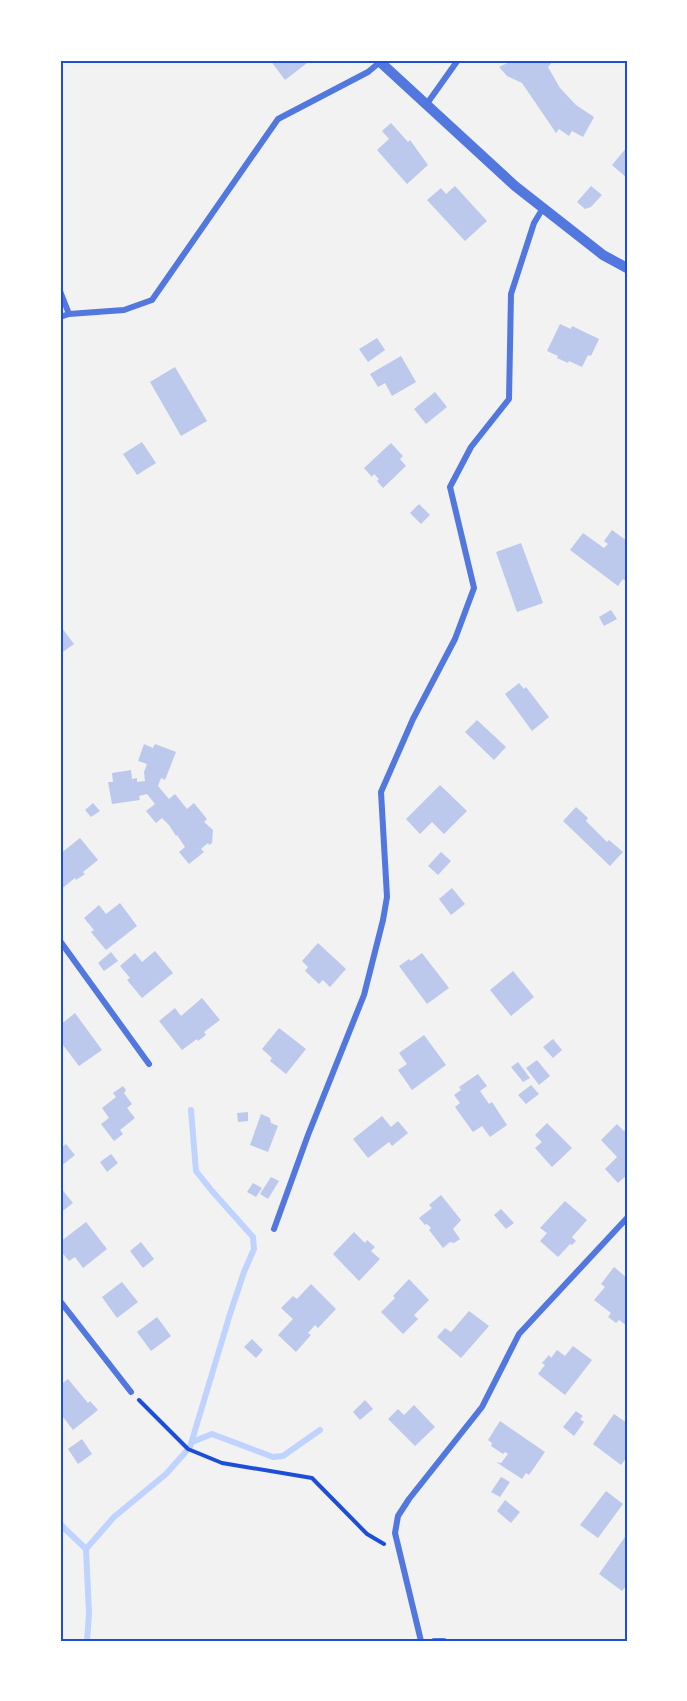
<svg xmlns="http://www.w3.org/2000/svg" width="687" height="1701" font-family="'Fira Sans Condensed',sans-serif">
  <rect width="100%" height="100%" fill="#f2f2f2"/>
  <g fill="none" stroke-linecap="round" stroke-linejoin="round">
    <g stroke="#bfd3fe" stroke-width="6">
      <polyline points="192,1442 212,1434 273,1457 283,1456 320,1430"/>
      <polyline points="60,1524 86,1549"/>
      <polyline points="87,1641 89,1614 86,1549 114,1517 166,1474 190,1447 230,1314 244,1272 254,1249 253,1237 212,1191 196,1171 191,1110"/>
    </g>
  </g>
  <g fill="#bdc9ec">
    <polygon points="270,60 311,60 285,80"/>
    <polygon points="514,60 554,60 548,67 560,88 576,105 594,117 583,137 572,131 569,136 559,129 556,133 522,83 507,76 499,67"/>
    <polygon points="391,123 408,142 410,140 428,165 407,184 377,150 389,139 382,131"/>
    <polygon points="627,147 627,178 612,165"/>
    <polygon points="455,186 487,221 465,241 427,200 441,188 446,194"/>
    <polygon points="591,186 602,195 591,207 585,209 577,202"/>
    <polygon points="560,324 571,329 572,326 599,339 591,356 588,355 582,367 569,361 568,363 557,358 558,356 547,351"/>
    <polygon points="377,338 385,350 368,362 359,349"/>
    <polygon points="401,356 416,382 392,396 385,383 378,387 370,374"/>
    <polygon points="175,367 207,421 181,436 150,382"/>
    <polygon points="435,392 447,407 426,424 414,409"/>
    <polygon points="142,442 156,463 137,475 123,454"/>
    <polygon points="391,443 403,456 400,459 406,466 383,488 377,481 379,479 374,474 372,477 364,468"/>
    <polygon points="419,504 430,515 421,524 410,513"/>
    <polygon points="612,530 627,541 627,582 623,579 618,586 570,550 583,533 604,548 608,544 604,541"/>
    <polygon points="521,543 543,603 517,612 496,552"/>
    <polygon points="611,610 617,619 604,626 599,617"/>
    <polygon points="62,628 74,644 60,654 60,630"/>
    <polygon points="519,683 524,689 526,687 549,717 532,731 505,694"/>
    <polygon points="477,720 506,747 494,760 465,732"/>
    <polygon points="144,744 153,748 155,744 176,752 165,780 161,778 158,786 169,799 175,794 187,809 194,803 207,819 204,822 213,830 212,843 209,845 208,843 201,849 204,852 189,864 179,852 185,847 177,835 176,836 169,825 162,818 156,823 146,811 155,804 147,794 139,796 140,800 112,804 108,782 113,782 112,773 131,770 132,779 137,778 137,782 145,781 144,772 147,764 138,761"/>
    <polygon points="440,785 467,811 444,834 432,822 420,834 406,819"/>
    <polygon points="93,803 100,811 91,817 85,810"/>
    <polygon points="576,807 588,818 586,821 607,842 609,840 623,852 610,866 563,821"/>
    <polygon points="80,838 98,860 83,872 85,874 76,880 75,878 60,890 60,854"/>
    <polygon points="441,852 451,861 438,875 428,866"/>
    <polygon points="452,888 465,904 451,915 439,899"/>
    <polygon points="120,903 137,926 106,950 91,932 94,930 84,918 99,905 106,914"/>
    <polygon points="318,943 346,969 330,987 323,980 319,984 305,971 308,967 302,961"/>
    <polygon points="155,951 173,973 142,998 127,980 130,978 120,966 135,953 142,962"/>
    <polygon points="111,952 118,961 104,971 98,963"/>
    <polygon points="422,953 449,988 427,1004 399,966 409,959 411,961"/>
    <polygon points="513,971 534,997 511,1016 490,990"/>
    <polygon points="202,998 220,1020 204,1032 206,1035 198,1041 197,1039 182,1050 159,1021 175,1008 181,1016"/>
    <polygon points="75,1013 102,1050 79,1066 60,1041 60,1025"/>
    <polygon points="279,1028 306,1049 286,1074 270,1061 272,1058 262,1049"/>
    <polygon points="424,1035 446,1065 412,1090 398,1070 407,1064 399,1053"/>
    <polygon points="553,1039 562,1050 553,1058 543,1047"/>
    <polygon points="537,1060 550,1076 539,1085 526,1068"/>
    <polygon points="518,1062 530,1078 523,1082 511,1067"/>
    <polygon points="478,1074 487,1086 480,1091 489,1104 492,1102 507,1125 490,1137 482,1126 473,1132 455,1107 460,1103 454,1095 461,1090 459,1087"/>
    <polygon points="531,1085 539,1094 526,1104 518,1095"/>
    <polygon points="123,1086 126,1090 124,1093 132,1104 127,1108 135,1118 120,1130 123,1134 114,1141 101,1124 109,1118 102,1108 116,1097 113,1093"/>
    <polygon points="248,1112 248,1121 238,1122 237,1113"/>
    <polygon points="261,1114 270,1118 271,1123 278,1126 268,1152 250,1145"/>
    <polygon points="382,1116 391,1127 398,1121 408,1133 392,1146 389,1142 368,1158 353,1139"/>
    <polygon points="547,1123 572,1148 552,1167 535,1148 542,1142 535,1135"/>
    <polygon points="617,1124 624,1131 627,1128 627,1175 618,1183 605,1169 617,1157 601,1140"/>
    <polygon points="66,1144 75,1155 60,1167 60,1149"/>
    <polygon points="111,1154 118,1163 107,1172 100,1162"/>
    <polygon points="271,1177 279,1181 268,1199 260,1194"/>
    <polygon points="253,1183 262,1188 256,1197 247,1192"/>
    <polygon points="60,1187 73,1203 60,1213"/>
    <polygon points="441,1195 461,1220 453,1229 460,1239 454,1243 450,1242 443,1248 429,1230 431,1228 427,1224 425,1225 419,1218 432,1208 429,1205"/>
    <polygon points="565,1201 587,1220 572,1237 576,1241 572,1245 570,1244 558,1257 540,1241 547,1233 540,1228"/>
    <polygon points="501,1209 514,1223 506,1229 494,1215"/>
    <polygon points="86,1222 107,1249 83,1268 75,1257 69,1261 60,1250 60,1242"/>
    <polygon points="354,1232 365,1243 367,1240 375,1247 371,1251 380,1259 359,1281 333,1254"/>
    <polygon points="141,1242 154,1259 143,1268 130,1251"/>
    <polygon points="614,1267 627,1278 627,1326 619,1320 616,1323 608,1317 611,1313 594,1300 605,1287 601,1284"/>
    <polygon points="409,1279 429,1300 414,1315 418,1319 403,1334 381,1312 395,1298 393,1296"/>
    <polygon points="122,1282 138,1302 117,1318 102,1297"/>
    <polygon points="311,1284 336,1309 318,1328 315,1325 308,1333 311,1335 296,1352 278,1335 293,1319 281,1308 293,1296 297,1299"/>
    <polygon points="469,1311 489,1326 461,1358 437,1337 445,1328 451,1332"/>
    <polygon points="157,1317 171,1336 151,1351 137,1332"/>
    <polygon points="252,1339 263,1350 256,1358 244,1347"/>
    <polygon points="573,1346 592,1360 565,1395 538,1374 545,1365 542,1363 549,1355 551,1358 557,1350 565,1356"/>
    <polygon points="68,1379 88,1403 90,1401 98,1410 73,1430 60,1413 60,1385"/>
    <polygon points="365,1400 373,1409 360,1420 353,1412"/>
    <polygon points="414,1405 435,1427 415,1446 388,1419 398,1409 404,1415"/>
    <polygon points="576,1411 583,1416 580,1419 584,1422 574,1436 563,1427"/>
    <polygon points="614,1414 627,1423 627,1457 621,1465 593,1444"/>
    <polygon points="500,1421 545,1452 529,1475 526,1473 522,1479 496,1462 501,1463 508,1454 505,1452 503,1454 491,1446 492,1443 488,1440"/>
    <polygon points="82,1439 92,1454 78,1464 68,1449"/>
    <polygon points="501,1477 510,1482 500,1497 491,1492"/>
    <polygon points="606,1491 623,1504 598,1538 580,1525"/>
    <polygon points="505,1500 520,1512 511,1523 497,1511"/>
    <polygon points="627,1534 627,1587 626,1586 622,1591 599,1574"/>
  </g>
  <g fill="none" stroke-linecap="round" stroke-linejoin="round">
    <polyline stroke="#1d4ed8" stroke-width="4" points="139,1400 188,1449 222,1463 312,1478 367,1534 384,1544"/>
    <g stroke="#5277de" stroke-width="6">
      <polyline points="426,105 458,60"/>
      <polyline points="60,291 69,314"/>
      <polyline points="60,317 69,314 124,310 152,300 278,119 368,72 380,62"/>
      <polyline points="60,941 149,1064"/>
      <polyline points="274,1229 308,1135 364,995 383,920 387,897 381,792 413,719 455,639 474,588 450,487 471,447 509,399 511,294 534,223 543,208"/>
      <polyline points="60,1301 131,1392"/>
      <polyline points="421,1641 395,1533 398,1516 409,1499 482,1407 519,1334 627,1218"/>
      <polyline points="434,1641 444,1641"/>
    </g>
    <polyline stroke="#5277de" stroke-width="10" points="378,60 515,186 603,255 627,268"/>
  </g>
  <rect width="687" height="1701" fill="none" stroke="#ffffff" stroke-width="123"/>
  <rect x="62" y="62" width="564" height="1578" fill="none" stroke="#1d4ed8" stroke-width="2"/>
</svg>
